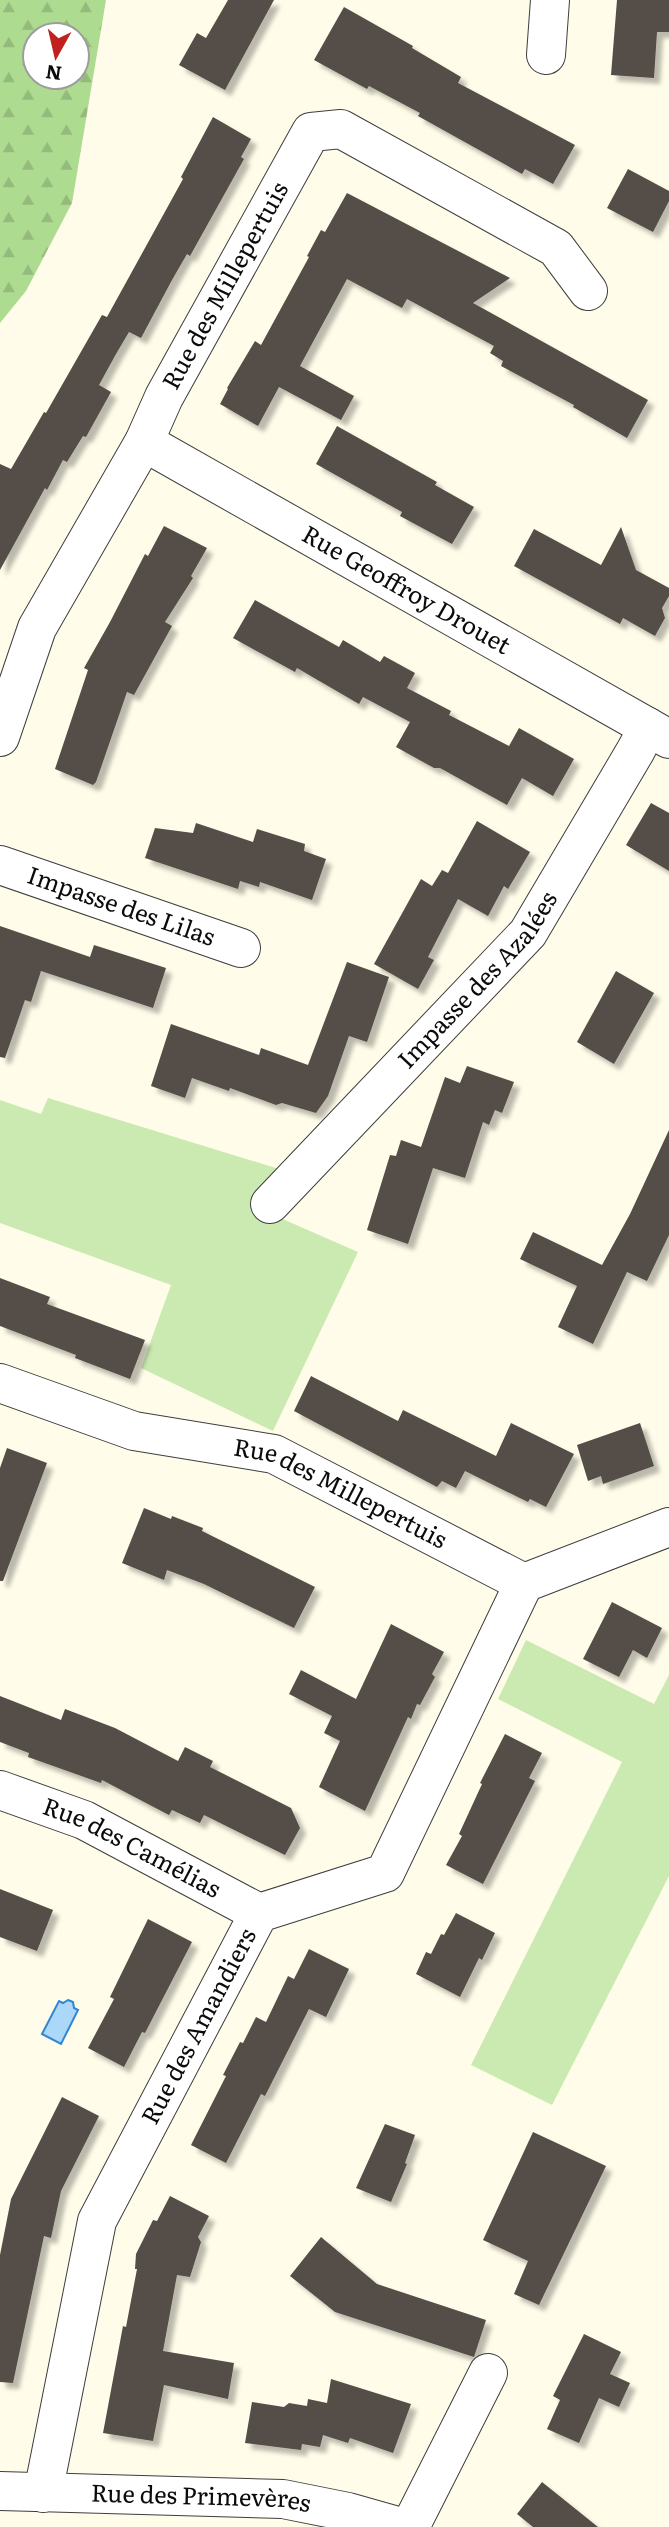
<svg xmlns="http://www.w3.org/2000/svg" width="669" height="2527" font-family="Literata,serif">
  <defs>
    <pattern id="forest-firs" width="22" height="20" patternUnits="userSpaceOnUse" patternTransform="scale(1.75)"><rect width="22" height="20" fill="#addc90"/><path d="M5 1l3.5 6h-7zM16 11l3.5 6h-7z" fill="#94bb7b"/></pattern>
    <filter id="shadow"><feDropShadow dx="6" dy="6" stdDeviation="2" flood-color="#0004"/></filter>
  </defs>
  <rect width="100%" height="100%" fill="#fffce9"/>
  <g fill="#cbeab1">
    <polygon points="48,1098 279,1169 255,1207 358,1252 273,1431 141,1368 171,1285 0,1223 0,1100 41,1114"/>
    <polygon points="526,1640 654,1704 669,1675 669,1876 552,2105 471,2065 622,1762 498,1699"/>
  </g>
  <path fill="url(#forest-firs)" fill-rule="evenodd" d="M0,0H106L72,203L26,291L0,323ZM35,35H77V77H35Z"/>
  <polygon fill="#abd7f9" stroke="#2f87d3" stroke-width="2" points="68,2000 73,2002 74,2008 78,2010 61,2044 42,2034 59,2001 63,2003"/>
  <g fill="#544d47" filter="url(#shadow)">
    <polygon points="228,0 274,0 225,90 179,65 197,33 206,38"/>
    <polygon points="617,0 669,0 669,32 657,32 654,78 611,75"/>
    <polygon points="344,7 413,46 412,48 461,77 458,83 575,145 553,184 525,169 522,174 418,116 420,113 369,86 367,89 314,60"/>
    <polygon points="213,117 251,139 241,157 244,159 190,256 187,254 172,280 141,338 129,332 116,354 99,385 111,392 86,437 83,436 67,462 63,460 47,490 45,488 0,570 0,464 11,469 44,412 46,413 102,315 107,317 183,179 181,177"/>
    <polygon points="628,169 669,191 669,201 653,232 607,208"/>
    <polygon points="347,193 510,278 473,303 648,400 627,438 573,407 574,405 501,366 503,361 490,353 494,346 407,299 402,308 347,279 300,366 354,396 341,420 279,387 258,426 220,404 228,389 227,388 255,341 261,345 309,257 307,256 321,230 325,232"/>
    <polygon points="337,426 437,482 435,485 474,507 452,544 400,516 402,512 316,464"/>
    <polygon points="164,526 207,548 191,576 193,578 165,622 172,626 134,695 127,692 96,782 93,785 55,769 88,670 84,668 110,622 145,554 148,556"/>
    <polygon points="621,527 636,570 669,588 669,596 662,608 665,618 655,636 623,618 620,624 514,566 534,529 601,565"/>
    <polygon points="255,600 339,647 343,640 380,662 384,656 415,673 407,688 451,711 449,715 509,746 519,728 574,759 553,796 522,778 507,805 440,768 434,768 396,747 410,722 363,697 359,704 297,668 295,672 233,638"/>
    <polygon points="651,803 669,813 669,871 626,845"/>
    <polygon points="477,821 530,852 508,889 504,886 488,916 458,899 428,957 434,960 418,989 374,964 421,879 432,886 442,870 448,873"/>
    <polygon points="196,823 253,842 257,829 305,844 304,851 326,859 312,900 260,882 259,887 240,881 238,889 145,858 155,828 193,833"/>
    <polygon points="0,926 90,957 94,945 166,968 153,1008 41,971 31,1002 25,1000 5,1058 0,1057"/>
    <polygon points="347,962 389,977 367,1042 349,1036 328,1096 316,1113 282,1103 276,1105 230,1088 229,1091 192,1078 185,1098 151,1086 171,1024 259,1055 261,1048 308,1065"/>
    <polygon points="616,971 654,993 614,1064 577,1042"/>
    <polygon points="467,1066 514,1082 502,1113 495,1110 489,1125 483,1122 465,1178 433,1168 408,1244 367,1230 390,1155 396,1156 401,1140 421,1147 445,1077 460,1083"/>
    <polygon points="669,1130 669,1235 647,1281 627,1272 593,1344 558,1327 577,1286 520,1259 533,1232 602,1265 630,1214"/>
    <polygon points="0,1278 50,1297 47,1304 145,1340 130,1379 75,1358 76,1355 0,1326"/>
    <polygon points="311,1376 398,1421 403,1410 496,1456 511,1423 574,1454 546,1507 530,1499 528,1502 465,1471 456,1488 442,1481 437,1487 294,1411"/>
    <polygon points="640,1423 654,1466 603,1484 601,1476 588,1481 577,1445"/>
    <polygon points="7,1448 47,1463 3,1581 0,1581 0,1468"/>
    <polygon points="144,1508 171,1519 172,1516 203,1528 202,1531 315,1587 294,1628 204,1584 167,1570 164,1580 122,1563"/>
    <polygon points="612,1602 662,1628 647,1658 633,1650 619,1677 583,1659"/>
    <polygon points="391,1624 444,1652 432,1674 435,1677 420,1705 417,1704 411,1719 408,1717 365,1811 319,1787 340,1741 324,1733 332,1716 289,1694 301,1670 356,1699"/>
    <polygon points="0,1696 61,1720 65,1709 115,1728 178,1761 185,1747 213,1761 210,1767 291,1808 300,1828 285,1855 204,1815 200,1823 172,1810 169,1815 102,1780 101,1783 28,1757 29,1753 0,1742"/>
    <polygon points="505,1734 542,1753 529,1778 535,1781 483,1884 446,1865 462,1836 459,1834 482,1784 480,1783"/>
    <polygon points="0,1889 53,1910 37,1951 0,1937"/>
    <polygon points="456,1913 495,1933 482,1960 479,1958 460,1997 416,1974 426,1952 431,1954 441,1934 444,1935"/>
    <polygon points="148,1919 192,1942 145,2033 142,2032 124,2067 88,2048 114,1999 110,1997"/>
    <polygon points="309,1949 349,1969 326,2017 309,2009 265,2096 261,2094 226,2163 191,2145 226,2076 223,2075 240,2042 243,2043 256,2017 266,2022 288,1976 294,1979"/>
    <polygon points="62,2097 99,2116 61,2191 51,2238 44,2236 13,2383 0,2382 0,2255 11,2199"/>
    <polygon points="385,2124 415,2135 405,2163 407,2164 391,2202 356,2188"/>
    <polygon points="533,2132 606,2166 539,2305 514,2294 528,2261 483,2240"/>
    <polygon points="170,2196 209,2216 198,2237 201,2242 190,2277 177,2275 163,2351 234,2363 228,2399 164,2385 153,2441 103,2433 123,2326 126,2327 137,2269 135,2269 136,2254 153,2220 157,2221"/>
    <polygon points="321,2237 377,2284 486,2320 474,2357 335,2312 290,2276"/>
    <polygon points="584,2334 621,2352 610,2374 630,2383 619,2407 599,2398 579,2443 547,2429 560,2400 553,2396"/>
    <polygon points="331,2379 411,2404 393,2453 350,2438 348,2443 323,2435 320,2447 302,2444 301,2450 245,2443 252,2402 284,2407 289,2403 307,2406 308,2399 327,2403"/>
    <polygon points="542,2482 598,2527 533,2527 517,2514"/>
  </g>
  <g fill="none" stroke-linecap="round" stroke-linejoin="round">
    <defs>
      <g id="street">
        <polyline points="546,55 550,0"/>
        <path id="s1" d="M144,442L669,739"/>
        <path id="s2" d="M0,737L37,628L144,442L164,397L311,132L341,129L556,248L588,291"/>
        <path id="s3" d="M0,865L241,948"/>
        <path id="s4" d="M270,1204L528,933L636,750L648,727"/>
        <path id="s5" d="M0,1383L134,1431L274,1454L524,1583L669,1527"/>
        <path id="s6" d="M0,1790L84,1820L259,1913"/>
        <path id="s7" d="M0,2491L283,2499L348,2512L401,2527"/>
        <path id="s8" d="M43,2493L97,2221L259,1913L385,1873L524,1583"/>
        <polyline points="410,2527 488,2373"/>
      </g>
    </defs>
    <use href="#street" stroke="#3e3e3e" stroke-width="40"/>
    <use href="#street" stroke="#fff" stroke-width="38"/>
  </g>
  <g text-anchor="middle" stroke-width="7" stroke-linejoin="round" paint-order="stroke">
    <g font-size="24" fill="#0b0b0b" stroke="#fff">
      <text dy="8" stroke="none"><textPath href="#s2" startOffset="506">Rue des Millepertuis</textPath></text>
      <text dy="8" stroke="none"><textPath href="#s1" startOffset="301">Rue Geoffroy Drouet</textPath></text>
      <text dy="8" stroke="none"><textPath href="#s3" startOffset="128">Impasse des Lilas</textPath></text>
      <text dy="8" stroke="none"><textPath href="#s4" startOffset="306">Impasse des Azalées</textPath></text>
      <text dy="8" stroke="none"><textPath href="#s5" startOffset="360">Rue des Millepertuis</textPath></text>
      <text dy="8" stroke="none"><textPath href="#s6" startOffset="144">Rue des Camélias</textPath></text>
      <text dy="8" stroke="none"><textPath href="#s8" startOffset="497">Rue des Amandiers</textPath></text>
      <text dy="8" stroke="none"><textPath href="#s7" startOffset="201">Rue des Primevères</textPath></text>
    </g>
  </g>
  <g transform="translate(56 56) rotate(188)"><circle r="33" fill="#ffffff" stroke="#9d9d9d" stroke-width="2"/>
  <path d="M0-5L12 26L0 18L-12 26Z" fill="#c0211e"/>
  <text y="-10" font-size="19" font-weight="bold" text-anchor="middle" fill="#0b0b0b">N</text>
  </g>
</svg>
